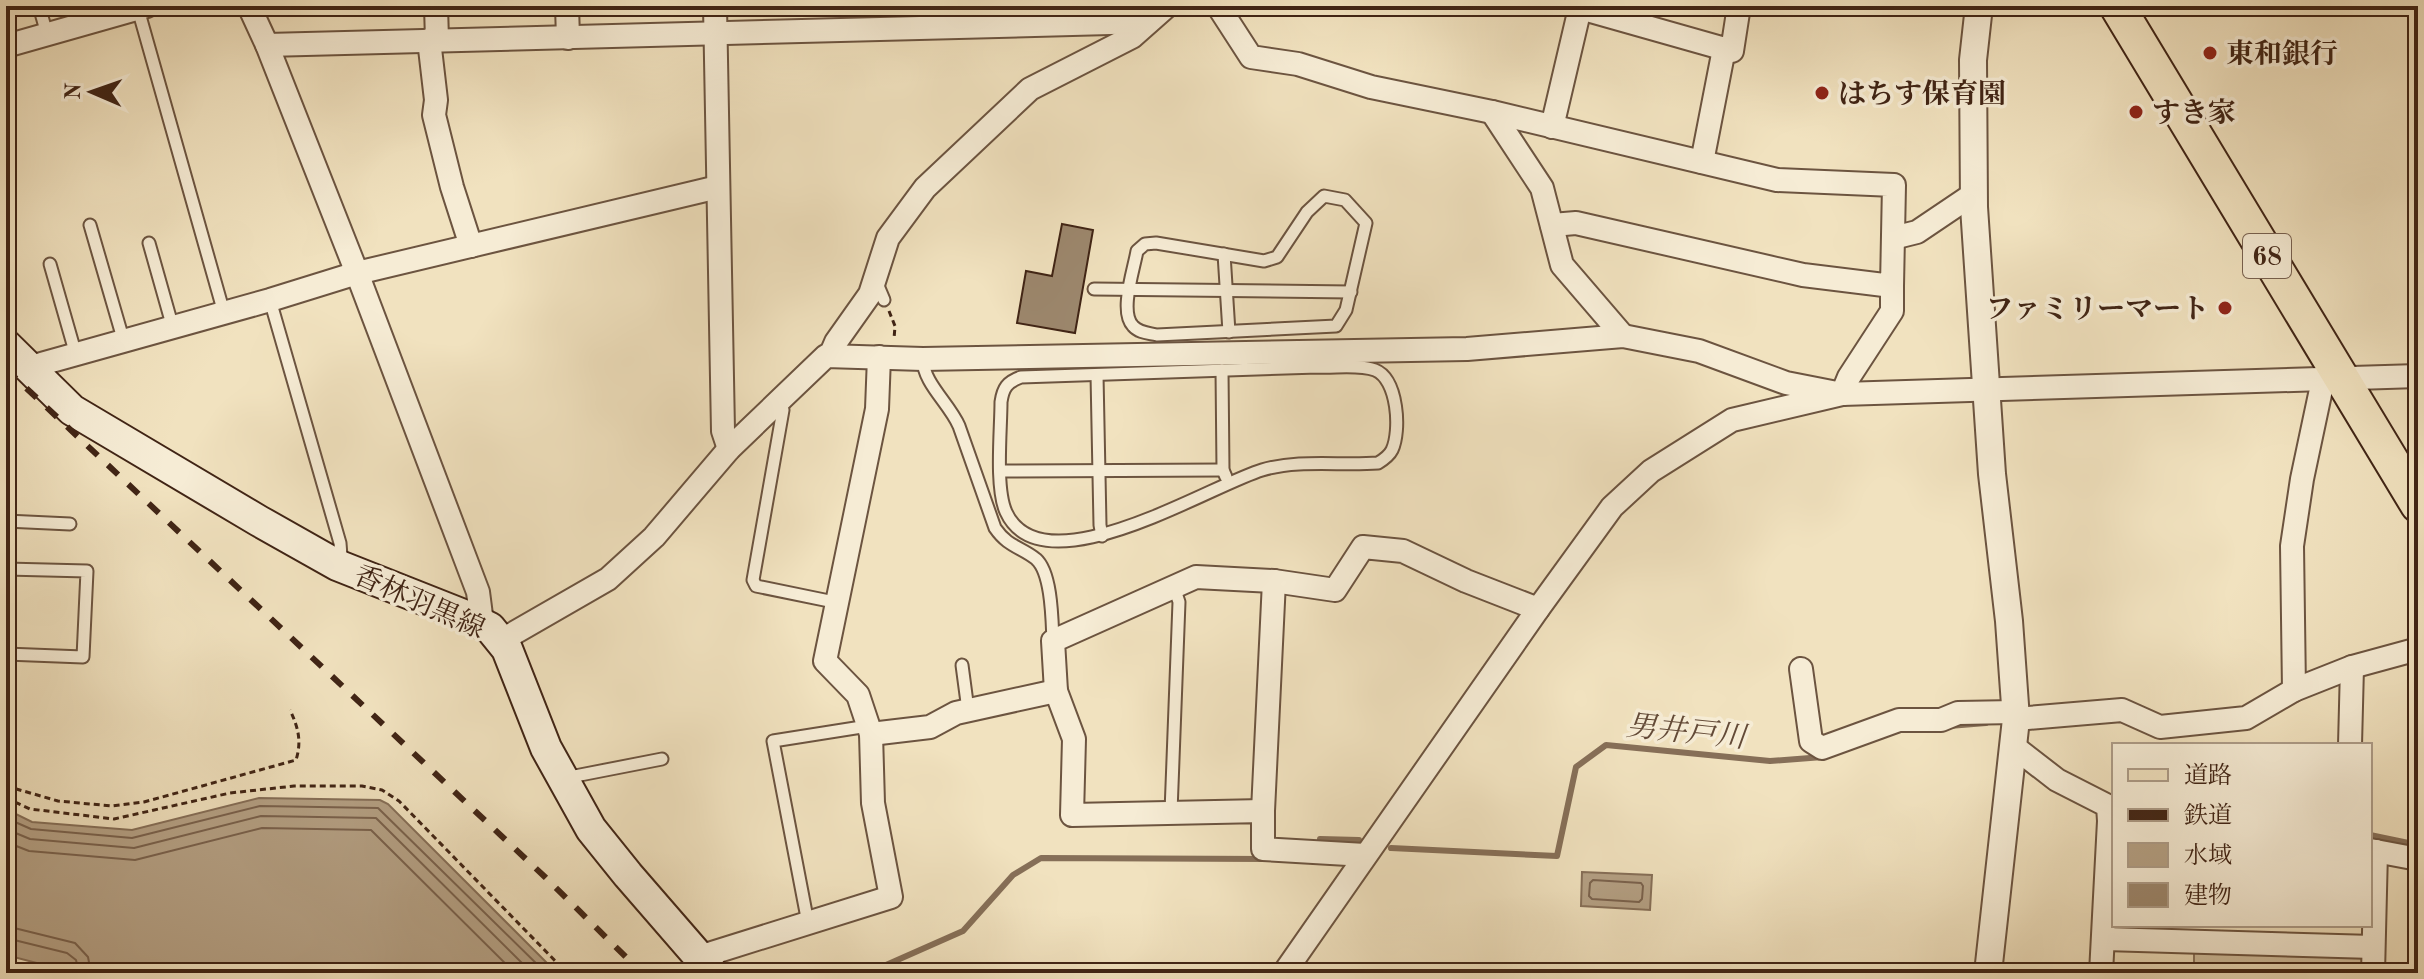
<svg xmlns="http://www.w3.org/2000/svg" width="2424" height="979" font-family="'Old Standard TT','Noto Serif JP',serif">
  <rect width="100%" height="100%" fill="#f1e2bf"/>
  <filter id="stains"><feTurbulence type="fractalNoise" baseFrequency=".0025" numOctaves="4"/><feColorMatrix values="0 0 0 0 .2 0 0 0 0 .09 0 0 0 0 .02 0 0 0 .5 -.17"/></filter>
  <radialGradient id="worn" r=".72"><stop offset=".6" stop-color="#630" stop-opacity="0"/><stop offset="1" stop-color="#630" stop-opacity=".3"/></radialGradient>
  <polygon fill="#d3c2a2" stroke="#8a735c" stroke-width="2" points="2194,950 2359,956 2363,961 2363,973 2194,973"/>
  <g fill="#b5a185" stroke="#866f58" stroke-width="2">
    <polygon points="259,798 380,800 388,804 557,973 75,973 6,955 6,809 32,822 132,830"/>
    <polygon points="1582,872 1652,875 1650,910 1581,906"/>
  </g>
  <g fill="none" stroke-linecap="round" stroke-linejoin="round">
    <g stroke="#7a624d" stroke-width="2">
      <polyline points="6,818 31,829 132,838 260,806 378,808 546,973"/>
      <polyline points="6,829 30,839 134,848 261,816 376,818 532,973"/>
      <polyline points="6,842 29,851 135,860 262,828 371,830 515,973"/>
      <polygon points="1593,880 1641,883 1643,886 1642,899 1639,902 1592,899 1589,896 1590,883"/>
      <polyline points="6,926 75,943 88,957 91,973"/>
      <polyline points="6,938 67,953 76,960 79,973"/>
    </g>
    <g stroke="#866f58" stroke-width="6">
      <polyline points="1949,726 1986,723"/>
      <polyline points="2370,835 2418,845"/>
      <polyline points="1320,839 1359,840"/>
      <polyline points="1391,848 1557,856 1576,767 1606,745 1770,761 1823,757"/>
      <polyline points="873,973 877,969 963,931 1013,875 1041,858 1266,859"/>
    </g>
  </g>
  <polygon fill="#9c876d" stroke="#402415" stroke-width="2" points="1062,224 1093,230 1075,333 1017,323 1026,271 1052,276"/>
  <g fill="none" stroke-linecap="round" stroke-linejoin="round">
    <defs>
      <g id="service">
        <polyline points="39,6 47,34"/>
        <polyline points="138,9 224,313"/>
        <path d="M1324,196L1345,200L1366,223L1346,310L1336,326L1157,335C1149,333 1139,333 1133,326C1119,312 1134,269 1137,251L1145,244L1156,243L1264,261L1277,257L1307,212Z"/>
        <polyline points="90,225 124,342"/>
        <polyline points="149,243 173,328"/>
        <polyline points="1224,254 1229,332"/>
        <polyline points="50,264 76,355"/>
        <polyline points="876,281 884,300"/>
        <polyline points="1094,289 1351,292"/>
        <polyline points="270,300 340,543 341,556 338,561"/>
        <path d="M923,359C923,383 949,403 959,426L995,528C1008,547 1021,547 1036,559C1052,573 1052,621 1053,641"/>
        <path d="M1318,367C1335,368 1359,364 1375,370C1398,379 1401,431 1392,450C1389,456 1383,460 1378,463C1341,466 1299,459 1262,470C1209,486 1042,591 1006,512C995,488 1001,430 1001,402C1003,388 1007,382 1021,377Z"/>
        <polyline points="1222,370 1223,470 1226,477"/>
        <polyline points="1097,375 1100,525 1102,536"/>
        <polyline points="778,402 783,410 753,580 756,586 839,603"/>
        <polyline points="1001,471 1223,470"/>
        <polyline points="6,521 70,524"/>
        <polyline points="6,569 87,571 83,657 6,654"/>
        <polyline points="962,665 968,710"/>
        <polyline points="566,781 575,776 662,759"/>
        <polyline points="1171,812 1179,602 1174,587"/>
        <polyline points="808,923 773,741 868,726"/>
      </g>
      <g id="minor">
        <polyline points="249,6 267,45 357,273 478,592 482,623"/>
        <polyline points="436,6 437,40"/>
        <polyline points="567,6 568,38"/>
        <polyline points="715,6 723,431 729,449"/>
        <polyline points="1218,6 1251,57 1298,64 1371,87 1492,112 1777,180 1894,185 1892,286 1803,275 1576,223 1552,225"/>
        <polyline points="429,40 436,100 434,115 452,187 471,246"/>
        <polyline points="267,45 1148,22"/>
        <polyline points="6,46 147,6"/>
        <polyline points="1492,112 1542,188 1562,265 1623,336"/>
        <polyline points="1552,127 1580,8 1732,51 1739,6"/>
        <polyline points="1702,162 1724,49"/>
        <polyline points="1893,238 1917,232 1966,199 1974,198"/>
        <polyline points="830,356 836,342 870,294 888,238 925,188 1030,89 1132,37 1167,6"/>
        <polyline points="32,371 41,364 270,300 357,273 718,187"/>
        <polyline points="1842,394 1849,377 1892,311 1892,286"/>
        <polyline points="502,640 608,579 654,537 729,449 826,356 923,359 1467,349 1623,336 1699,351 1786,383 1842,394"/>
        <polyline points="1801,669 1811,741 1822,748 1899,720 1941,720 1958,713 2015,712"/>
        <polyline points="2294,690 2292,546 2302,479 2323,380"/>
        <polyline points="2016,719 2122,710 2160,727 2246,718 2294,690 2352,667 2418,649"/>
        <polyline points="871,734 930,727 956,713 1056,691"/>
        <polyline points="2350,745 2352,667"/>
        <polyline points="2013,746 2057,780 2108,806 2109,821"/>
        <polyline points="1263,811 1274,581"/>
        <polyline points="2370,850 2418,859"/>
        <polyline points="1365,855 1263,849 1263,811 1072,815 1074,739 1056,691 1053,641 1196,577 1274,581 1335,590 1363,547 1403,551 1466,581 1538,609"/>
        <polyline points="2105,939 2373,947"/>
        <polyline points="701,959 712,953 891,897 873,803 871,734 858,695 825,661 877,409 879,357"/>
        <polyline points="1284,973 1538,609 1612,507 1651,471 1732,420 1842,394 2418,376"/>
        <polyline points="2101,973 2109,821 2114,821"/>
        <polyline points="2373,973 2376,851"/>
      </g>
      <polyline id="tertiary" points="1979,6 1973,60 1974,207 1992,474 2009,621 2016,719 1988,973"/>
      <polyline id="secondary" points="6,345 72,410 259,521 337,565 466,616 490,628 507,649 546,748 591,829 628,875 713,973"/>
      <polyline id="primary" points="2117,6 2418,505"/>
    </defs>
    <use href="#service" stroke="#6c5440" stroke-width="15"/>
    <use href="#minor" stroke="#6c5440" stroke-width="26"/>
    <use href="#tertiary" stroke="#6c5440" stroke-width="30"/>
    <use href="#secondary" stroke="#402415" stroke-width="34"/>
    <use href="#primary" stroke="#402415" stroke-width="38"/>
    <g stroke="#402415" stroke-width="3" stroke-dasharray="6 4" stroke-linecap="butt">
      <polyline points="889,311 895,326 894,339"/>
      <path d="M6,786L58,801L112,806L144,802L296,760C302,741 298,727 290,710"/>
      <polyline points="6,798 30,809 114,819 230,793 294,786 362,786 382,790 399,801 567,973"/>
      <polyline points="6,968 32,973"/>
    </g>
    <use href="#service" stroke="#f6ecd5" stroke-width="11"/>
    <use href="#minor" stroke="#f6ecd5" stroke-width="22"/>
    <use href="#tertiary" stroke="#f6ecd5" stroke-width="26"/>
    <use href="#secondary" stroke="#f6ecd5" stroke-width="30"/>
    <use href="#primary" stroke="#f1e2bf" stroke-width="34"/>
    <polyline stroke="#402415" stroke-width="6" stroke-dasharray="14 14" stroke-linecap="butt" points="6,369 545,877 642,973"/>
  </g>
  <g fill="#8f2418" stroke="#f6ecd5" stroke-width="3">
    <circle cx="2210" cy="53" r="8"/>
    <circle cx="1822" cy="93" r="8"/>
    <circle cx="2136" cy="112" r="8"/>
    <circle cx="2225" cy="308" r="8"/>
  </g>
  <g text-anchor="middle" stroke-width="7" stroke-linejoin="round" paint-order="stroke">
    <rect fill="#f6ecd5" stroke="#77604f" stroke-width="2" x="2243" y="234" width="48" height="44" rx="6"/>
    <g font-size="26" font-weight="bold" fill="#402415">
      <text x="2267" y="265">68</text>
    </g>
    <g font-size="28" font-weight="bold" fill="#402415" stroke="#f6ecd5" text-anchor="start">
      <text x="2226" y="63">東和銀行</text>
      <text x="1838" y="103">はちす保育園</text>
      <text x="2152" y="122">すき家</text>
      <text x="2209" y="318" text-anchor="end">ファミリーマート</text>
    </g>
    <g font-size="28" fill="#402415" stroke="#f6ecd5">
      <text transform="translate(420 601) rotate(24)" y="10">香林羽黒線</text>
    </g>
    <g font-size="30" font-style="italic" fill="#634a37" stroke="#f6ecd5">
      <text transform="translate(1686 731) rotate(6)" y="10">男井戸川</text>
    </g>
  </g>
  <rect width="2424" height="979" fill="none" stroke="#f1e2bf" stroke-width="32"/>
  <rect x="8" y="8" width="2408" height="963" fill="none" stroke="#402415" stroke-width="4"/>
  <rect x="16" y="16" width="2392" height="947" fill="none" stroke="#402415" stroke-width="2"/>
  <rect x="2112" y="743" width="260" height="184" fill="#f6ecd5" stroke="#ad9c88" stroke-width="2"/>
  <rect x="2128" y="769" width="40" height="12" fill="#f1e2bf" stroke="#ad9c88" stroke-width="2"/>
  <text x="2184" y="783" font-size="24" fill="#402415">道路</text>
  <rect x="2128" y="809" width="40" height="12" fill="#402415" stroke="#ad9c88" stroke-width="2"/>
  <text x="2184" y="823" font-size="24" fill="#402415">鉄道</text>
  <rect x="2128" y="843" width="40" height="24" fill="#b5a185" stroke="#ad9c88" stroke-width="2"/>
  <text x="2184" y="863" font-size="24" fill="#402415">水域</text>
  <rect x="2128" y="883" width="40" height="24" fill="#9c876d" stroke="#ad9c88" stroke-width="2"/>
  <text x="2184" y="903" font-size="24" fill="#402415">建物</text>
  <g transform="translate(92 92) rotate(272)" stroke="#f6ecd5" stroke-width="6" paint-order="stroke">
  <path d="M0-6L14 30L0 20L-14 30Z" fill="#402415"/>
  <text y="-12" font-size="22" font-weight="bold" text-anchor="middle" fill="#402415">N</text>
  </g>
  <rect width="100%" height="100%" filter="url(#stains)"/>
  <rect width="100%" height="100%" fill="url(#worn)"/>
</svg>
